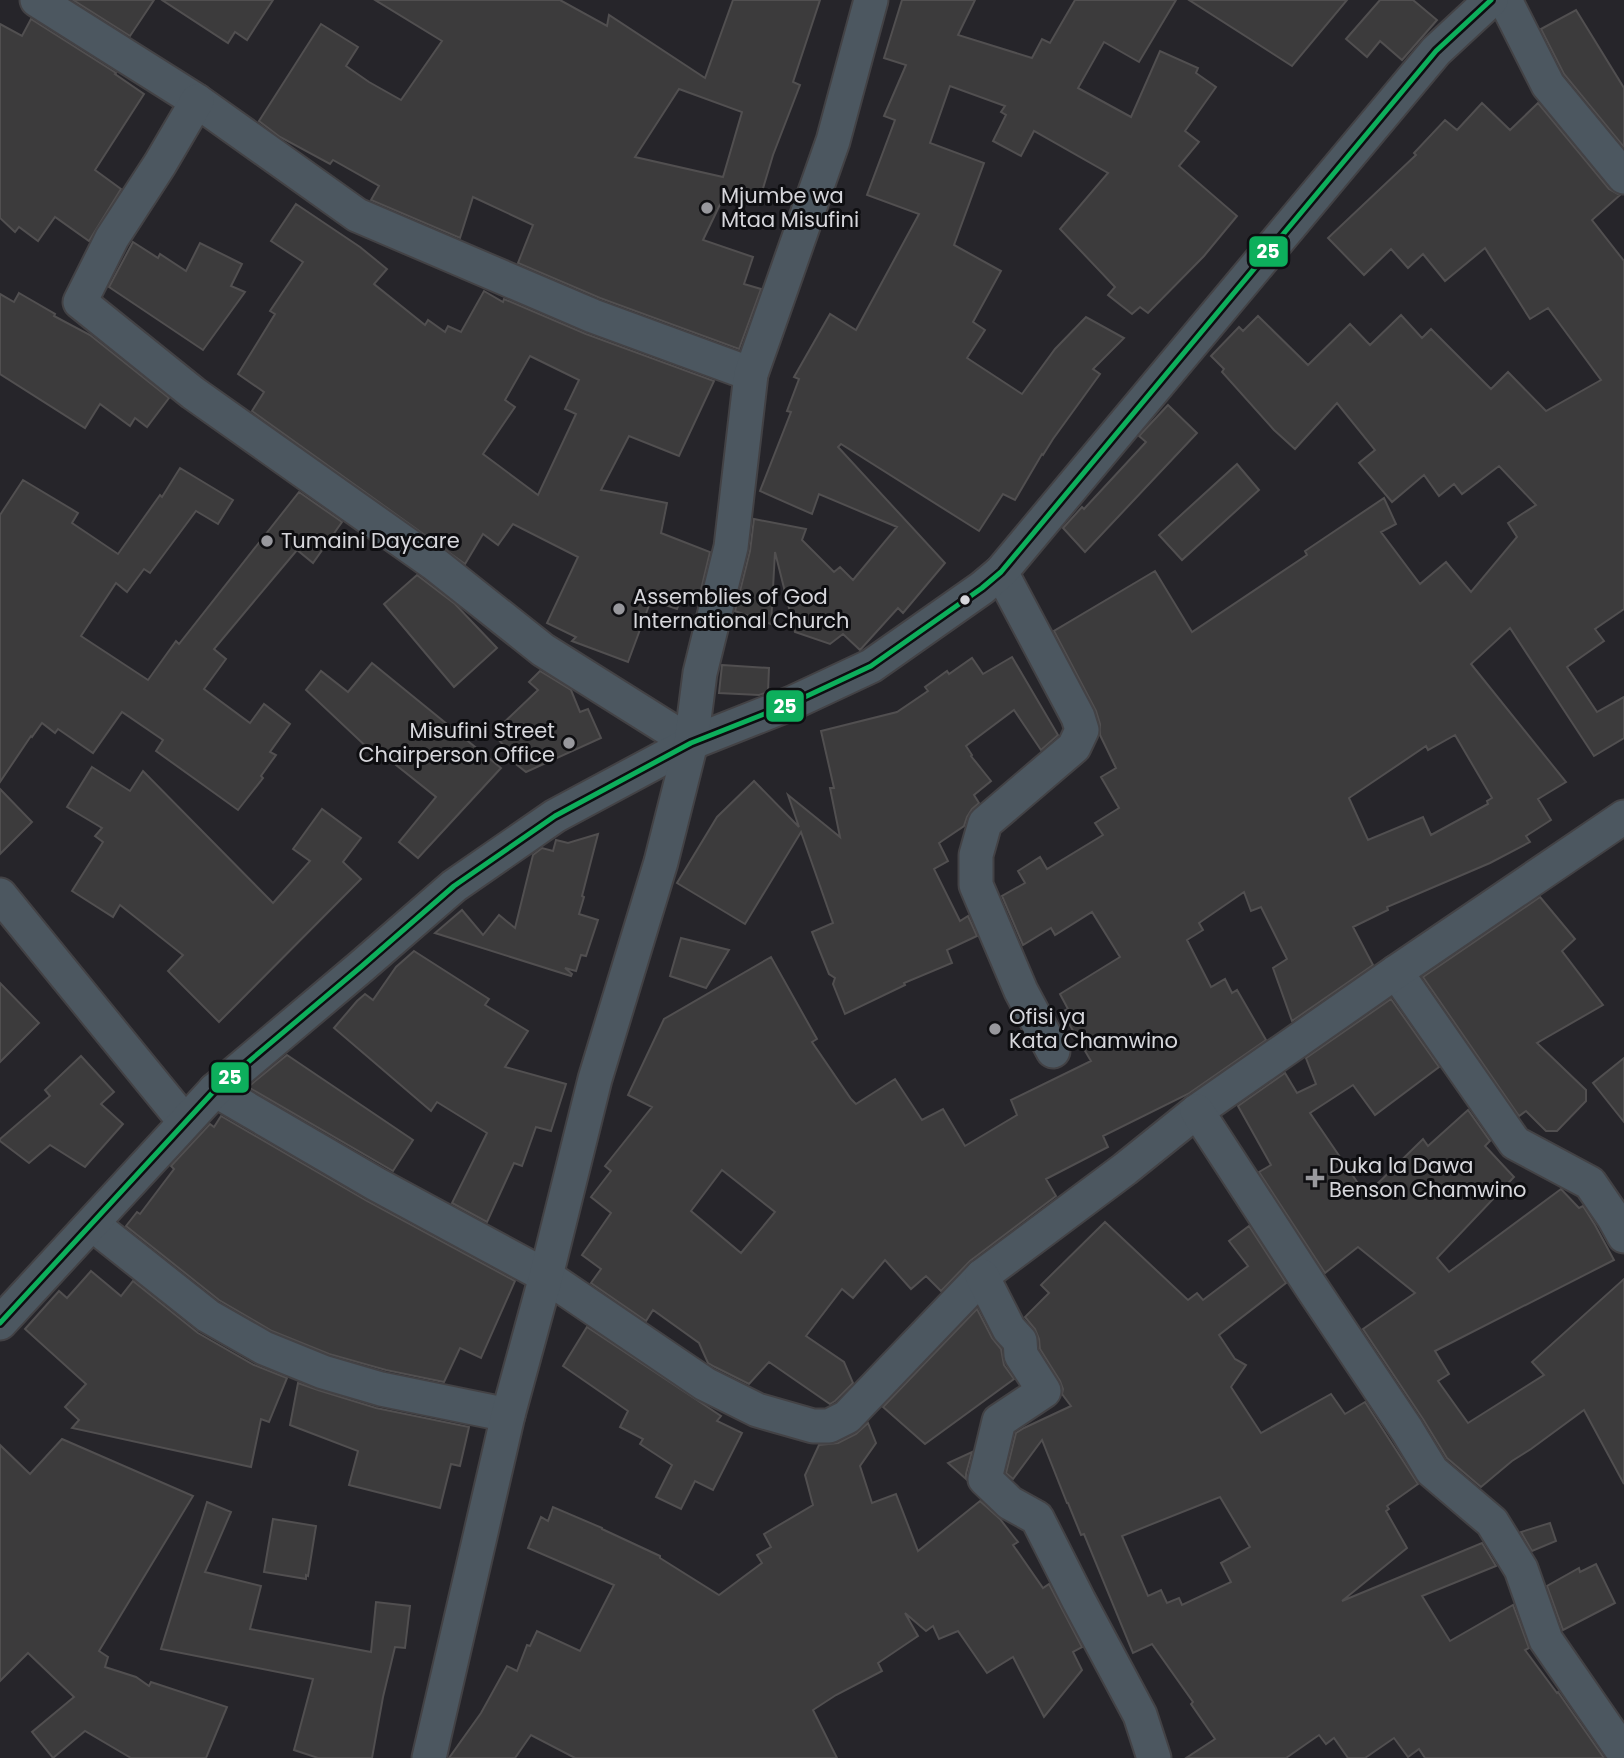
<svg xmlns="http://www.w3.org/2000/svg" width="1624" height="1758" font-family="Poppins,sans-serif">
  <rect width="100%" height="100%" fill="#26252a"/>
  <g fill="#3c3b3c" stroke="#514f50" stroke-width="2" fill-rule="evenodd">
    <polygon points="73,0 154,0 130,36"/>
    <polygon points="162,0 273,0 247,40 235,32 228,43"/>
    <path d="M375,0H560L607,26L609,15L705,78L733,0H820L793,82L800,85L773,155L758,205L725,194L703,240L753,257L744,284L761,289L739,349L600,298L518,263L533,225L473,197L460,238L371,200L379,186L333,160L330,164L280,137L259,121L321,24L358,47L346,66L369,82L401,100L442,41ZM679,89L742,112L723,177L635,157Z"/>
    <polygon points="902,0 975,0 958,35 1032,58 1042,39 1050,43 1075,0 1176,0 1139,62 1104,42 1078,88 1131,117 1160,51 1198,68 1196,73 1216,87 1185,131 1199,142 1179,166 1237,216 1204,256 1148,313 1140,307 1132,314 1108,295 1115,287 1060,229 1108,173 1034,131 1021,156 993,141 1006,115 1001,112 1005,106 950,86 930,143 984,163 954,245 1001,271 973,322 985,330 967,358 1022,394 1055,349 1086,317 1124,338 1093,369 1100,374 1053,439 1043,455 1042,454 1015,500 1003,494 979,531 841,444 838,447 945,563 903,613 898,608 860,650 843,634 830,644 795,632 775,552 771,624 735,611 750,551 754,519 806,529 802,540 834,572 840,567 853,580 897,527 819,494 812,514 760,491 791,412 787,411 799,379 794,377 830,314 856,330 919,214 867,195 895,120 884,116 906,65 884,58"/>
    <polygon points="1189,0 1347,0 1292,66"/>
    <polygon points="1380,0 1413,0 1437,20 1402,60 1380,41 1367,57 1346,39"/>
    <polygon points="1576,10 1624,88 1624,147 1564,74 1541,29"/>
    <polygon points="31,19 116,73 115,74 144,94 95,170 121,189 89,241 55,217 38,241 19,227 15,232 0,218 0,24 22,36"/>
    <path d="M1482,103L1510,130L1538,103L1609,189L1620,195L1592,220L1624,261V609L1595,629L1604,641L1567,667L1597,712L1624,697V738L1594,756L1510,628L1471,664L1566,782L1538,799L1551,820L1526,836L1530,842L1490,863L1387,907L1388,910L1353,927L1373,965L1292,1021L1273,968L1287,959L1261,907L1251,911L1244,892L1199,923L1203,930L1187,940L1211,987L1225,979L1232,993L1237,990L1266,1040L1188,1094L1103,1136L1108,1147L1046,1179L1056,1196L970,1261L941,1291L926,1276L911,1289L885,1260L853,1298L842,1289L806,1336L844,1362L853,1383L835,1401L830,1404L769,1362L749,1384L715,1367L708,1363L699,1343L653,1310L646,1321L591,1283L601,1269L582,1255L611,1213L591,1197L611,1171L605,1166L652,1107L628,1095L664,1019L771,957L817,1039L812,1042L851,1099L856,1104L895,1079L922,1120L943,1109L965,1146L1017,1115L1011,1100L1091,1061L1062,1012L1068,1009L1060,994L1120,957L1092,912L1055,935L1051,928L1023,945L1002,896L1025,883L1018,871L1040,857L1047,869L1103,835L1095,823L1119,808L1101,777L1116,768L1100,735V724L1096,711L1054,631L1155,571L1192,632L1307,555L1305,551L1384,498L1396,524L1381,532L1420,584L1446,562L1471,592L1517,537L1508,523L1536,505L1499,466L1462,494L1454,484L1439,496L1424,475L1392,502L1359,463L1375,450L1337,403L1295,449L1274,430L1222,372L1224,369L1211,356L1239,327L1243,331L1258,316L1308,365L1350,324L1370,345L1401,315L1422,338L1431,329L1491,389L1508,372L1546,411L1601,380L1548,308L1530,319L1485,248L1445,281L1423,254L1408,268L1391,249L1364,275L1328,238L1416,155L1414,153L1445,120L1457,130ZM1455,735L1492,798L1487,801L1488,804L1431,835L1423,817L1368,840L1349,798L1426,746L1428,750ZM722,1170L775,1212L741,1253L691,1211Z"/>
    <path d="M296,204L360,247L387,269L374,284L425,325L428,320L445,332L448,326L461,332L484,291L503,302L504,299L586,334L714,381L679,456L629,436L601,490L667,503L661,533L710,552L699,598L683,593L677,609L651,600L628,662L572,641L576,637L547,623L578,557L513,524L498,545L483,534L465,564L252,411L264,392L238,374L275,314L270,311L303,262L271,241ZM530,356L579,380L565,409L576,414L538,495L483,454L515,407L505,400Z"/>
    <polygon points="133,242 158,258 160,254 186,271 200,243 242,264 231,286 245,292 203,350 109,287"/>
    <polygon points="19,293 55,314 54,316 90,335 169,398 147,427 135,418 130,426 100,404 85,428 0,374 0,294 14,302"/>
    <polygon points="1168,405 1197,433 1085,552 1063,528 1082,507 1084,509 1146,442 1139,436"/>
    <polygon points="1237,464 1259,490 1182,560 1159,535"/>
    <polygon points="180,468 233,500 218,524 196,511 150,573 144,569 127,592 116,583 81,636 148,680 176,641 179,644 299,492 342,522 313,563 297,550 214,649 226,659 204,689 250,723 264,704 290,724 270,752 276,755 261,776 263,778 238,810 156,751 163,740 122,712 93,753 58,729 55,733 42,723 32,737 31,736 0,782 0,515 23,480 78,513 72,523 118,554 160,495 162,497"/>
    <polygon points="417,575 455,604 497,648 454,687 384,604"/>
    <polygon points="1012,657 1058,735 1041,750 1014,710 966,746 972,755 971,756 991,781 974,795 979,803 972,809 967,817 964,826 939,843 948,861 934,869 960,921 968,916 977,936 947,950 952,963 904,983 905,985 845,1014 833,984 835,978 829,974 812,932 833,923 801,832 745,924 677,883 717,817 754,781 799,827 788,795 840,837 830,788 834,788 821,731 897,712 928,691 925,687 947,671 949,674 972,658 983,674"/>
    <polygon points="372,663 501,768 418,858 399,842 436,797 376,749 373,753 306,690 321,671 348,692"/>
    <polygon points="722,665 769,668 768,692 759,695 719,693"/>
    <polygon points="540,671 571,690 580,712 588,709 601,738 526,772 507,757 510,753 493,733 538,690 529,682"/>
    <polygon points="92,767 130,791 143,771 273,903 310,861 293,849 322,809 361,838 343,862 361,879 219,1022 168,971 183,955 120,905 113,917 72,891 103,842 95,836 102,828 67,807"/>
    <polygon points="0,789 32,822 0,854"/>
    <polygon points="598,834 582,896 584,897 579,914 598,920 586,956 581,955 576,971 565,968 572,974 571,976 435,933 462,910 483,935 499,915 515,928 533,855 542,848 553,851 556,840 568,843"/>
    <polygon points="1540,897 1575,939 1562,951 1603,1005 1537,1043 1586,1090 1586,1101 1557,1131 1546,1131 1526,1111 1519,1116 1423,977"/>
    <polygon points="681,938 729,950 706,988 670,976"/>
    <polygon points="414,951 489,999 485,1005 528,1031 505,1067 566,1084 551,1131 536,1127 522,1166 514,1163 487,1222 452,1203 487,1133 437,1102 431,1111 334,1028 357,1001 365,994 373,1000 396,967"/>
    <polygon points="0,983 39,1023 0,1062"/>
    <polygon points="1391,999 1439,1067 1375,1115 1353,1085 1310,1113 1366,1195 1423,1139 1428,1146 1468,1110 1490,1141 1485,1146 1514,1177 1437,1258 1449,1272 1561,1189 1579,1208 1583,1206 1595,1225 1614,1260 1435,1351 1449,1374 1438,1381 1468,1423 1544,1375 1532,1362 1624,1279 1624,1484 1584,1410 1531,1449 1512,1461 1481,1487 1447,1458 1423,1419 1363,1329 1415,1293 1358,1247 1325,1273 1259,1172 1271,1165 1238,1106 1285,1073 1297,1093 1316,1084 1306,1058"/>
    <polygon points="287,1055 413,1140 393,1171 248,1087"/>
    <polygon points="81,1056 114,1092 101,1104 123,1124 85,1167 50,1145 29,1163 0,1141 0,1139 50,1096 45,1090"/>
    <polygon points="1624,1058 1624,1122 1593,1083"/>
    <polygon points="221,1116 367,1201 515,1281 481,1358 460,1348 444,1382 386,1370 329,1354 272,1331 219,1300 126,1226 137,1212 140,1214 174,1169 171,1166 210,1124 214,1127"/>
    <path d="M1105,1222L1188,1300L1197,1293L1203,1300L1248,1266L1229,1241L1249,1226L1286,1283L1219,1335L1235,1359L1246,1365L1231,1387L1261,1433L1331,1394L1345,1414L1365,1402L1418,1484L1387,1506L1389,1509L1386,1511L1407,1548L1342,1601L1482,1543L1496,1566L1422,1596L1450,1641L1513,1605L1529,1648L1525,1650L1557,1693L1558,1692L1604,1758H1425L1419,1749L1408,1757L1394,1738L1365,1758H1348L1334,1738L1326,1744L1319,1735L1286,1758H1186L1215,1739L1191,1704L1193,1702L1152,1644L1133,1653L1084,1534L1081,1535L1068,1503H1067L1042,1440L1013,1479L1006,1473L1016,1433L1024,1428L1071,1406L1062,1394L1063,1389L1060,1381L1040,1349L1039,1339L1035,1329L1025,1317L1049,1293L1041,1285ZM1220,1497L1250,1547L1221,1563L1231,1582L1182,1605L1179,1598L1167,1603L1161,1590L1148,1596L1122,1536Z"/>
    <polygon points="91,1271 121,1296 133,1281 198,1333 254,1365 287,1378 269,1422 261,1419 251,1467 72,1428 79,1420 65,1407 86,1384 25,1329 59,1291 67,1298"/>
    <polygon points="977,1309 992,1338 1001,1349 1004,1365 1014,1379 925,1444 883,1407"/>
    <polygon points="587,1327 721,1416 717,1421 742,1433 713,1490 695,1481 681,1509 656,1497 672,1465 640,1444 643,1439 620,1427 628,1411 563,1366"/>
    <polygon points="298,1383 318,1390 376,1408 469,1427 460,1466 451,1464 440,1508 349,1485 358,1451 290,1425"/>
    <polygon points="868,1423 876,1443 860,1466 872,1503 896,1494 918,1551 980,1501 1000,1519 1018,1542 1013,1545 1043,1588 1049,1584 1082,1647 1073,1652 1082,1670 1044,1717 1013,1657 987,1673 958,1631 939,1639 933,1626 926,1631 905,1613 918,1636 878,1663 882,1671 836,1695 813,1710 837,1758 575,1758 531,1735 515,1758 449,1758 481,1713 507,1666 517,1671 527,1645 530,1646 537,1631 580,1651 614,1585 528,1548 541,1517 548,1521 553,1507 602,1528 602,1529 660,1556 660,1558 719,1595 762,1563 757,1555 771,1547 764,1534 813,1505 805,1475 819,1445 838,1443 856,1434"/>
    <polygon points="62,1439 193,1496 99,1651 108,1657 105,1667 136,1677 149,1686 151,1682 227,1707 206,1758 131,1758 85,1731 53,1758 32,1732 74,1697 28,1653 0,1681 0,1445 30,1474"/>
    <polygon points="972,1452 966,1474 966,1479 948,1463"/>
    <polygon points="207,1502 231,1512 205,1572 261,1586 250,1629 371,1652 376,1602 410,1606 405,1648 395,1647 383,1697 372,1758 318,1758 294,1750 313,1679 161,1649"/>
    <polygon points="273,1519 316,1526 308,1576 306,1575 306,1579 264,1572"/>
    <polygon points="1550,1523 1556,1541 1532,1551 1521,1532"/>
    <polygon points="1596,1564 1615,1603 1563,1630 1547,1586 1579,1568 1580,1572"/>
  </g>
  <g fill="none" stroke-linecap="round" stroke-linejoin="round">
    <defs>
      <g id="street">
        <polyline points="37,0 197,101 357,215 593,316 751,374"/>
        <polyline points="1505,0 1548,85 1624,177"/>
        <polyline points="197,101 160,164 112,238 80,302 193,393 436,565 543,650 691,743"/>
        <polyline points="1001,572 1078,717 1082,730 1074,747 985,823 976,855 976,885 1021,991 1053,1051"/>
        <polyline points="0,895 185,1122"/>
        <polyline points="1396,972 1515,1143 1590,1183 1614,1218 1624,1236"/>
        <polyline points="215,1090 376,1184 546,1276 705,1384 757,1410 813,1426 829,1426 847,1417 982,1276 1125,1169 1197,1111 1396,972 1624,817"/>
        <polyline points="1197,1111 1312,1288 1407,1430 1432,1471 1492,1522 1521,1569 1546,1640 1624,1753"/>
        <polyline points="92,1224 208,1316 264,1348 323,1372 381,1389 508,1415"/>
        <polyline points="982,1276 1009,1329 1020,1341 1021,1355 1044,1391 999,1421 985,1479 1010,1503 1037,1518 1079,1601 1140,1715 1154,1758"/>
        <polyline points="0,1323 215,1090 362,966 454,886 555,816 691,743 792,703 871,666 982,588 1001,572 1436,51 1491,0"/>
        <polyline points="429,1758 508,1415 546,1276 595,1079 661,862 691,743 700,673 731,547 751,374 833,141 871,0"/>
      </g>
    </defs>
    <use href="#street" stroke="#434245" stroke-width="37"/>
    <use href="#street" stroke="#4c5760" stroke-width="33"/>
    <defs>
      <polyline id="bus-1" points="0,1323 215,1090 362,966 454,886 555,816 691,743 792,703 871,666 982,588 1001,572 1436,51 1491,0"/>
    </defs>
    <use href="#bus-1" stroke="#0e0e11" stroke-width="10"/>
    <use href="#bus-1" stroke="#0daf5c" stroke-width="5"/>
  </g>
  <g fill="#98989d" stroke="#0e0e11" stroke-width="2.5">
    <circle cx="707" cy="208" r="7"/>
    <circle cx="267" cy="541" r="7"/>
    <circle cx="619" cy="609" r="7"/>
    <circle cx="569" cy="743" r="7"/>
    <circle cx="995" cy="1029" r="7"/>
    <path d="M1311.5 1167.5h7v7h7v7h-7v7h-7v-7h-7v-7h7z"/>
  </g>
  <circle fill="#d6d6db" stroke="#0e0e11" stroke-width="2.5" cx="965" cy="600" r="6"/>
  <g text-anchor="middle" stroke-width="6" stroke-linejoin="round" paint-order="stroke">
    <g font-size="21" fill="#d6d6db" stroke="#0e0e11" text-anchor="start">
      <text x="721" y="203">Mjumbe wa<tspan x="721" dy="24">Mtaa Misufini</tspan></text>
      <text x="281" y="548">Tumaini Daycare</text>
      <text x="633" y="604">Assemblies of God<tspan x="633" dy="24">International Church</tspan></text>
      <text x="555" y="738" text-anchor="end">Misufini Street<tspan x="555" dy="24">Chairperson Office</tspan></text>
      <text x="1009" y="1024">Ofisi ya<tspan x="1009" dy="24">Kata Chamwino</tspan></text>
      <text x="1329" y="1173">Duka la Dawa<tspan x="1329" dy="24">Benson Chamwino</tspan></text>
    </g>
  </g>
  <g stroke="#0e0e11" stroke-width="2.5">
    <rect x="1248" y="235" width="41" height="33" rx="7" fill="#0daf5c"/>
    <rect x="765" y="689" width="40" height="34" rx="7" fill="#0daf5c"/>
    <rect x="210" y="1061" width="40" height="33" rx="7" fill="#0daf5c"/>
  </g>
  <g font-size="19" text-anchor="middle" font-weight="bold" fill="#fff">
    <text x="1268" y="258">25</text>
    <text x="785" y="713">25</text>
    <text x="230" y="1084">25</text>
  </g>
</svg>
